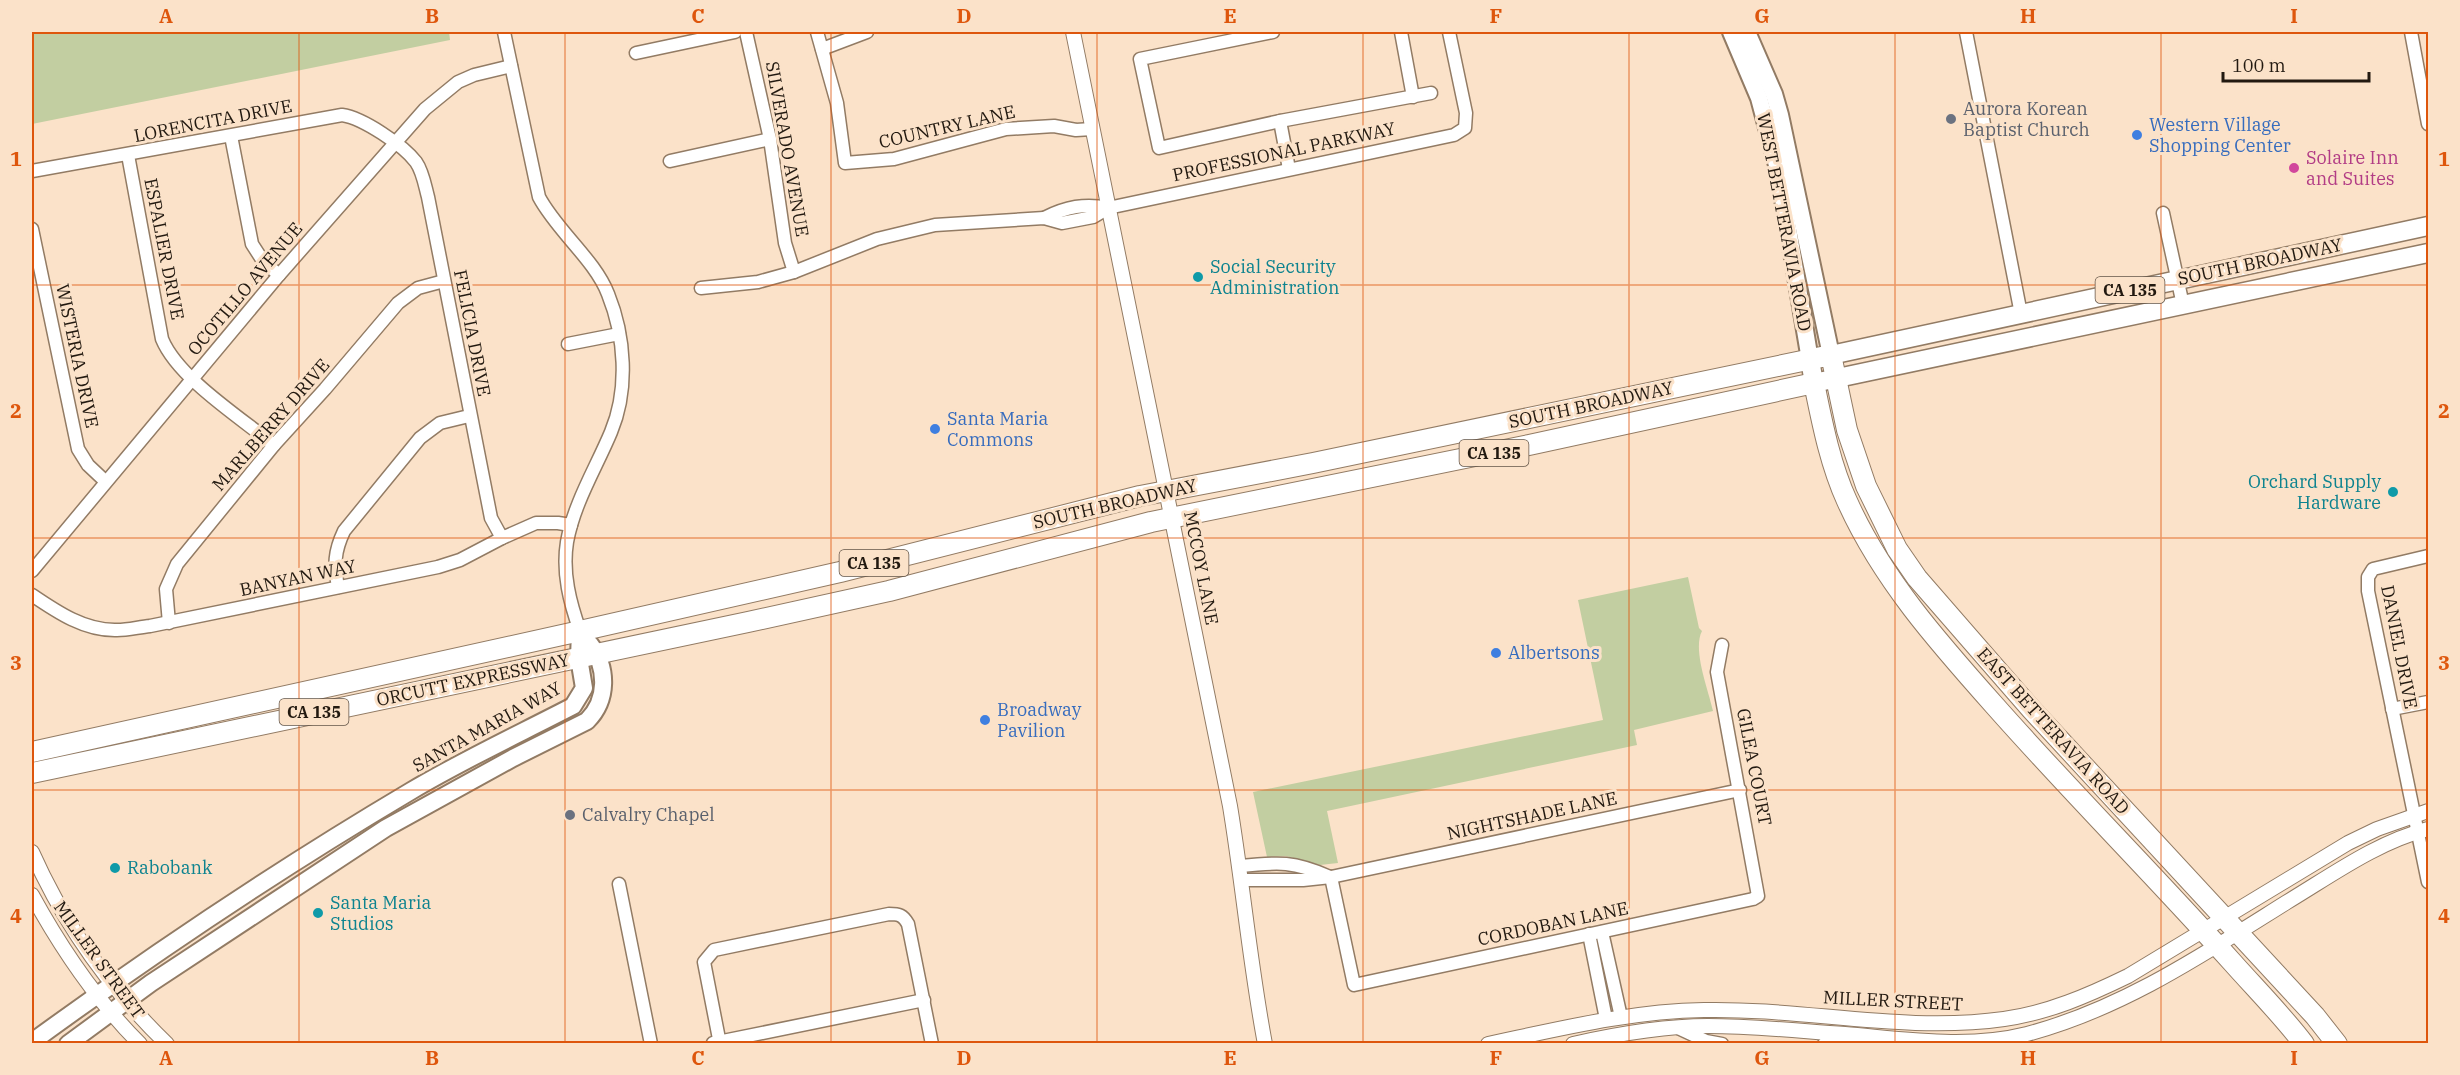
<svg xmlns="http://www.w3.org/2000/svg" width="2460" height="1075" font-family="'IBM Plex Serif',serif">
  <rect width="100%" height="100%" fill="#fbe2c9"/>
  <g fill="#c2cea1">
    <polygon points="32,32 449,32 450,40 32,124"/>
    <path d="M1688,577L1699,628L1702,631C1692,650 1709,691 1713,711L1634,730L1637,745L1327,811L1338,863L1320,865L1286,856L1267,857L1253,792L1603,720L1578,600Z"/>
  </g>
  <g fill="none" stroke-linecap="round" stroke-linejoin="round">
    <defs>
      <g id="minor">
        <path d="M504,32L539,197C557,231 595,260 608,294C625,336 629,389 611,432C596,468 574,503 567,542C562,573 570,603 580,631"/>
        <polyline points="746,32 770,139 785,243 794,272"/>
        <polyline points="817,32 837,103 845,163 894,159 1006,129 1054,126 1076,130 1092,129"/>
        <polyline points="1273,32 1140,59 1159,148 1280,121"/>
        <polyline points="1401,32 1413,97"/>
        <polyline points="1966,32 2021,314"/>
        <polyline points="2411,32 2428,124"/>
        <polyline points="822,49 867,32"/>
        <polyline points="636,53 735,32"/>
        <polyline points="231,136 252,244 263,261 279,275"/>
        <path d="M128,155L162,339C178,378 241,418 274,445"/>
        <polyline points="670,161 770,139"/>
        <polyline points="1289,169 1280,121 1431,93"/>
        <path d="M32,171L342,115C363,118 403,145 416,162C423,172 425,186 428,197L491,518L502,538"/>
        <polyline points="2163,213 2183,305"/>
        <path d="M1044,218C1066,207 1085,203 1108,208"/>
        <polyline points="32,229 78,449 88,465 105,481"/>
        <polyline points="701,288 758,282 794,272 877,239 935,225 1044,218 1062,223 1093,217 1108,208 1454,135 1465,128 1466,113 1449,32"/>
        <polyline points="568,344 619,334"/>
        <polyline points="2428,556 2373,569 2368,577 2368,591 2428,882"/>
        <polyline points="32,571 279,275 425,109 458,82 474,75 511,66"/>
        <path d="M338,587C334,565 334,552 344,531L420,438L440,423L469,416"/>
        <path d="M32,595C57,612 85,631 117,630C128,630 139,627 150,626L438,567L460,560L502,538L536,523H558L571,525"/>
        <polyline points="169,623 166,589 177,564 274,445 325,389 398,303 418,288 444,281"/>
        <polyline points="2392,709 2428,702"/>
        <path d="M1240,866C1279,862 1294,861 1330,877"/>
        <polyline points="1331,877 1354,985 1753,899 1758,896 1717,672 1722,645"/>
        <polyline points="1242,880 1303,880 1331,877 1740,790"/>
        <polyline points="619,884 651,1044"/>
        <polyline points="1602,932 1621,1017"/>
        <polyline points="1589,934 1606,1019"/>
        <polyline points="1676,1027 1706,1041 1722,1044"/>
        <polyline points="713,1043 924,1000"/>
        <path d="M720,1044L704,962L714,950L889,914C899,914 903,915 908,924L932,1044"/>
        <polyline points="1824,1044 1849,1035"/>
      </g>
      <g id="tertiary">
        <path d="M1073,32L1230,806C1243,885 1250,965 1265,1044"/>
        <path d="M32,852C64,924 110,989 167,1044"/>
        <path d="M32,895C61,948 97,1001 140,1044"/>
        <path d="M1488,1044C1559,1029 1631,1011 1704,1010C1804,1008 1904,1033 2004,1019C2048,1013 2089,995 2128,976L2348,843L2377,829L2428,811"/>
        <path d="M1573,1044C1617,1034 1662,1026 1708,1026C1754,1026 1800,1031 1845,1034C1905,1039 1968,1049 2027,1034C2122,1009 2204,954 2287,902C2332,875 2377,842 2428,829"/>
      </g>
      <g id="secondary">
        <polyline points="1731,32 1759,98 1778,169 1810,360"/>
        <polyline points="1747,32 1774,94 1780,115 1831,355"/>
        <path d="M32,1042C154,953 281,868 411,791C463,760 519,734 573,706L584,688L579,658L580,631"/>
        <path d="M68,1044L151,983L386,828L513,758L587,721C608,700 608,668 590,644"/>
      </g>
      <g id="primary">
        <polyline points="1831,355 2428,226"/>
        <polyline points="1810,360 1814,383 2428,253"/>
      </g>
      <g id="trunk">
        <polyline points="32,752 580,631 840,572 1140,496 1313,463 1831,355 1847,430 1866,486 1897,549 1917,578 2031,709 2315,1016 2337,1044"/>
        <path d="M32,773L748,622L889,591L1151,522L1529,445L1814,383C1822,422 1830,464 1847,501C1882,579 1938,642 1995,706C2072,793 2154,875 2232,962C2256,989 2282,1015 2304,1044"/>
      </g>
    </defs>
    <use href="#minor" stroke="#927b64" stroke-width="15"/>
    <use href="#tertiary" stroke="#927b64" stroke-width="16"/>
    <use href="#secondary" stroke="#927b64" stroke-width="20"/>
    <use href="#primary" stroke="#927b64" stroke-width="21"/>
    <use href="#trunk" stroke="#927b64" stroke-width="22"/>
    <use href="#minor" stroke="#fff" stroke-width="12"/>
    <use href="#tertiary" stroke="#fff" stroke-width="14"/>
    <use href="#secondary" stroke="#fff" stroke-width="16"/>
    <use href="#primary" stroke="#fff" stroke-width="18"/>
    <use href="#trunk" stroke="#fff" stroke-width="20"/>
  </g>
  <path fill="none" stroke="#de560c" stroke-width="1.5" stroke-opacity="0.55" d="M299,32V1044M565,32V1044M831,32V1044M1097,32V1044M1363,32V1044M1629,32V1044M1895,32V1044M2161,32V1044M32,285H2428M32,538H2428M32,790H2428"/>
  <g fill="#6b7280" stroke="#fbe2c9" stroke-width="2">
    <circle cx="1951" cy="119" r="6"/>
    <circle cx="570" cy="815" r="6"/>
  </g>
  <g fill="#3f7fe0" stroke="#fbe2c9" stroke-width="2">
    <circle cx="2137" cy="135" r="6"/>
    <circle cx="935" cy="429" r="6"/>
    <circle cx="1496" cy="653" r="6"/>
    <circle cx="985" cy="720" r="6"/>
  </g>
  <circle fill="#d1479c" stroke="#fbe2c9" stroke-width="2" cx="2294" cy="168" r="6"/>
  <g fill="#0f9aa8" stroke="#fbe2c9" stroke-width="2">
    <circle cx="1198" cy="277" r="6"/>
    <circle cx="2393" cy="492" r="6"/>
    <circle cx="115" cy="868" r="6"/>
    <circle cx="318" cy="913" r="6"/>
  </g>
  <g text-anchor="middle" stroke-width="6" stroke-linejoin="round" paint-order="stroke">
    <g fill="#fbe2c9" stroke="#635548" stroke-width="1.5">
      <rect x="2095.5" y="277" width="69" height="26" rx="4.5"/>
      <rect x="1459.5" y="440" width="69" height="26" rx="4.5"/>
      <rect x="839.5" y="550" width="69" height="26" rx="4.5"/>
      <rect x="279.5" y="699" width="69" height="26" rx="4.5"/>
    </g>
    <g font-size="16" font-weight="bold" fill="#221910">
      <text x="2130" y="296">CA 135</text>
      <text x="1494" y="459">CA 135</text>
      <text x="874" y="569">CA 135</text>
      <text x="314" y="718">CA 135</text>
    </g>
    <g font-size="18" fill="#5b616d" stroke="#fbe2c9" text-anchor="start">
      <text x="1963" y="115">Aurora Korean<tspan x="1963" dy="21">Baptist Church</tspan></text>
      <text x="582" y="821">Calvalry Chapel</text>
    </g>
    <g font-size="18" fill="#221910" stroke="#fbe2c9">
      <text transform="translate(213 121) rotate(-11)" y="6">LORENCITA DRIVE</text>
      <text transform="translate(947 127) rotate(-13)" y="6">COUNTRY LANE</text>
      <text transform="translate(787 149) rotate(80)" y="6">SILVERADO AVENUE</text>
      <text transform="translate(1284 152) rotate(-12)" y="6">PROFESSIONAL PARKWAY</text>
      <text transform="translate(1784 222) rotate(79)" y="6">WEST BETTERAVIA ROAD</text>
      <text transform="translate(164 249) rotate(79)" y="6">ESPALIER DRIVE</text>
      <text transform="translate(2260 262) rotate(-12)" y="6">SOUTH BROADWAY</text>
      <text transform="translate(245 289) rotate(-50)" y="6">OCOTILLO AVENUE</text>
      <text transform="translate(472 333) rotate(79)" y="6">FELICIA DRIVE</text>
      <text transform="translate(77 356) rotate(78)" y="6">WISTERIA DRIVE</text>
      <text transform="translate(1591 405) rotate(-12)" y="6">SOUTH BROADWAY</text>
      <text transform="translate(271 425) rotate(-49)" y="6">MARLBERRY DRIVE</text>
      <text transform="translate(1115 504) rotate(-13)" y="6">SOUTH BROADWAY</text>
      <text transform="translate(1201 568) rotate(79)" y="6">MCCOY LANE</text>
      <text transform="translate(298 578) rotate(-12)" y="6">BANYAN WAY</text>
      <text transform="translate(2399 647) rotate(79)" y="6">DANIEL DRIVE</text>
      <text transform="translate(473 680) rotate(-12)" y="6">ORCUTT EXPRESSWAY</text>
      <text transform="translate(487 727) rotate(-29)" y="6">SANTA MARIA WAY</text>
      <text transform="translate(2053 731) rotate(48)" y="6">EAST BETTERAVIA ROAD</text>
      <text transform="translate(1754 767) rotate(79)" y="6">GILEA COURT</text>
      <text transform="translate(1532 816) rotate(-12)" y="6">NIGHTSHADE LANE</text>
      <text transform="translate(1553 924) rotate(-12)" y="6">CORDOBAN LANE</text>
      <text transform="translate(99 960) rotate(54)" y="6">MILLER STREET</text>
      <text transform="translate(1893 1001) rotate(3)" y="6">MILLER STREET</text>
    </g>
    <g font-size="18" fill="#366cbe" stroke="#fbe2c9" text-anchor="start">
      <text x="2149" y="131">Western Village<tspan x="2149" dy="21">Shopping Center</tspan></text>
      <text x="947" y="425">Santa Maria<tspan x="947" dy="21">Commons</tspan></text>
      <text x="1508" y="659">Albertsons</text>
      <text x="997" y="716">Broadway<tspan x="997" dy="21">Pavilion</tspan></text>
    </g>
    <g font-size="18" fill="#b23c85" stroke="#fbe2c9" text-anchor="start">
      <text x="2306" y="164">Solaire Inn<tspan x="2306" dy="21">and Suites</tspan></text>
    </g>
    <g font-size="18" fill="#0d838f" stroke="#fbe2c9" text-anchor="start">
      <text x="1210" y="273">Social Security<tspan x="1210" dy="21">Administration</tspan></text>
      <text x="2381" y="488" text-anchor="end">Orchard Supply<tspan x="2381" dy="21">Hardware</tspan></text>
      <text x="127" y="874">Rabobank</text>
      <text x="330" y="909">Santa Maria<tspan x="330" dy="21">Studios</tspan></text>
    </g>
  </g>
  <rect width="2460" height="1075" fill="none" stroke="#fbe2c9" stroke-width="66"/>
  <path d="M2223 72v9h146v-9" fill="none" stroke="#221910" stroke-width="3"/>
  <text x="2232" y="72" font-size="18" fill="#221910" stroke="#fbe2c9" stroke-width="4.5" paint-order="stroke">100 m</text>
  <rect x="33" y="33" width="2394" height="1009" fill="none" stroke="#de560c" stroke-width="2"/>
  <g font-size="20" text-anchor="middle" font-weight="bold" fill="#de560c">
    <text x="166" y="23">A</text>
    <text x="432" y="23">B</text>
    <text x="698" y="23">C</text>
    <text x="964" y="23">D</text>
    <text x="1230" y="23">E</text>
    <text x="1496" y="23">F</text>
    <text x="1762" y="23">G</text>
    <text x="2028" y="23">H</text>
    <text x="2294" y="23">I</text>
    <text x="16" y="166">1</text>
    <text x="2444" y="166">1</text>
    <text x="16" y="418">2</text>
    <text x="2444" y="418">2</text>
    <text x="16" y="670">3</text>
    <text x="2444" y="670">3</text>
    <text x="16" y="923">4</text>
    <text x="2444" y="923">4</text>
    <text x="166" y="1065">A</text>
    <text x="432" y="1065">B</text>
    <text x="698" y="1065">C</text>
    <text x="964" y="1065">D</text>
    <text x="1230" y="1065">E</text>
    <text x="1496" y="1065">F</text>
    <text x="1762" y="1065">G</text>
    <text x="2028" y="1065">H</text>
    <text x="2294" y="1065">I</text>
  </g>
</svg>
